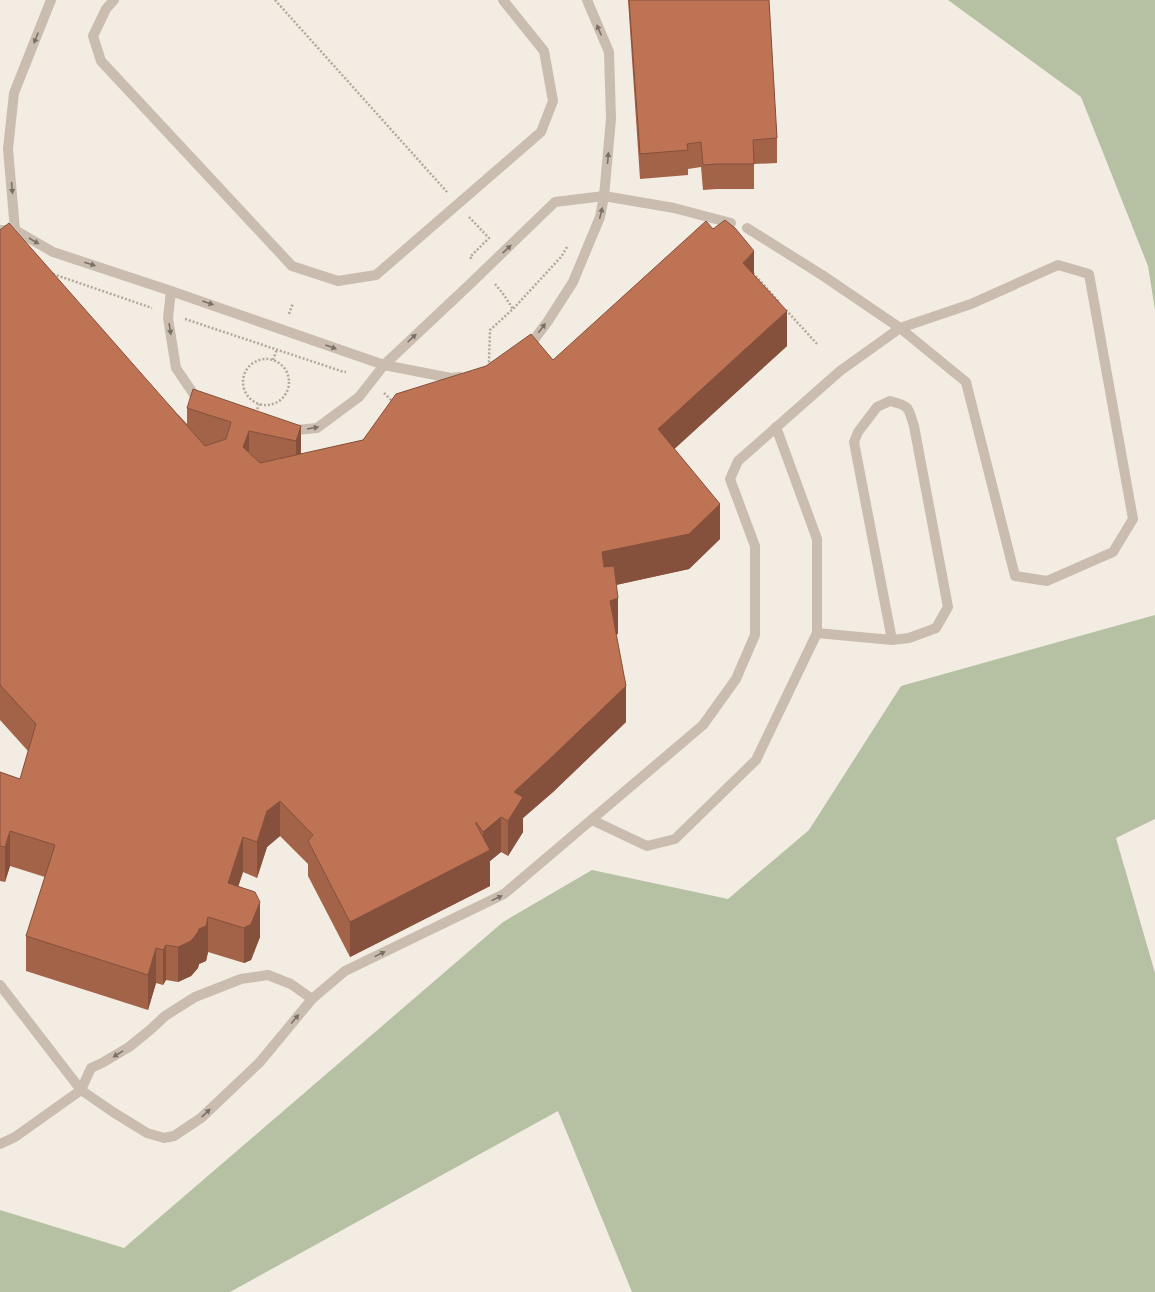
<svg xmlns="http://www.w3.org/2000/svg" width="1155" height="1292" font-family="'Fira Sans Condensed',sans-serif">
  <rect width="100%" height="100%" fill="#f2ece2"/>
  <g fill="#b6c1a3">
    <polygon points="948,0 1155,0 1155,310 1148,266 1081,97"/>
    <polygon points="1155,615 1155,819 1116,838 1155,973 1155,1292 632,1292 558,1111 230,1292 0,1292 0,1210 124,1248 503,922 592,870 728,899 809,830 901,686"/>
  </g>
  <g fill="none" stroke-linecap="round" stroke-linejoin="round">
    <g stroke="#b6a799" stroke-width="2.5" stroke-dasharray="2 2" stroke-linecap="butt">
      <polyline points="275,0 447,192"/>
      <polyline points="469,217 489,238 470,257 473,260"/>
      <polyline points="753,273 780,303"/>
      <polyline points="53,274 152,308"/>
      <polyline points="495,284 504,295 513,309"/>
      <polyline points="786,310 818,345"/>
      <polyline points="289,314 293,303"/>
      <polyline points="185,319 341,371 346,372"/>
      <circle cx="266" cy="382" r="23"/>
      <polyline points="273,360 277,349"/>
      <polyline points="491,366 489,361 490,330 513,309 561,257 567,247"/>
      <polyline points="384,393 393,402"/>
      <polyline points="256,413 259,404"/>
    </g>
    <g stroke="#cabdaf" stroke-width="10">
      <polyline points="114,0 106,9 93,36 101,61 292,266 338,281 376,275 541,132 553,101 544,51 503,0"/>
      <polyline points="0,230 15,230 53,252 171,291 384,365 451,378 460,377"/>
      <polyline points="15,230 8,149 14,93 51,0"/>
      <polyline points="171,291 168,318 176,368 195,396 203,399"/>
      <polyline points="527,349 548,321 573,282 600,217 604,196 611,119 609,52 587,0"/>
      <polyline points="288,427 296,430 317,428 359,397 384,365 468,286 555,202 604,196 674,208 731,223"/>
      <path d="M817,633L892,640L909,638L936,628L948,607L914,426C908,407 910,406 890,401L877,407L858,432L854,442L892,640"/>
      <polyline points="592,820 647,846 675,839 756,760 817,633 817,539 776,427"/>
      <polyline points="0,985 81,1090 113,1112 147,1133 164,1138 174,1136 201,1118 260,1062 312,999 345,971 504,894 703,725 736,679 755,635 755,546 730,479 738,461 840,371 900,328 971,304 1058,265 1089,274 1133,519 1113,552 1047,581 1015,576 966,382 900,328 822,275 747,228"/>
      <polyline points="0,1144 15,1137 81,1090 91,1068 102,1063 129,1047 150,1030 165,1016 195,997 241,979 268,975 291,984 312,999"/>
    </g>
  </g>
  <g fill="#a36349">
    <polygon points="628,0 769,0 777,138 777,163 754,164 754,189 717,189 703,190 701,167 688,169 688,175 640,179"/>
    <polygon points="0,230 187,424 187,408 301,426 301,454 363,440 754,275 787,346 674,449 720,539 689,569 616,585 618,634 616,634 626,722 553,792 523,818 523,832 508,856 501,852 490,861 490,886 350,957 308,876 308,864 280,836 267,847 257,878 243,872 238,886 260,937 251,960 244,963 208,952 206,961 199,964 198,968 191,976 178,982 166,980 163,985 156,983 148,1010 26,971 26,936 45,877 10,866 5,882 0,881 0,772 20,779 28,751 0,720"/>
  </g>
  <g fill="#85503c">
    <polygon points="754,251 754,287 743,263"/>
    <polygon points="787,311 787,346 658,464 658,429"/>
    <polygon points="301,426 301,462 296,476 296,441"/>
    <polygon points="249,431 249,466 243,447"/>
    <polygon points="720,504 720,539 689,569 602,588 602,552"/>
    <polygon points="618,598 618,634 610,636 610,601"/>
    <polygon points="626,686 626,722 553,792 523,818 523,832 508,856 508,821 514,792"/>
    <polygon points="280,801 280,836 267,847 257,878 257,842 267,811"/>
    <polygon points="501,817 501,852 490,861 490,886 350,957 350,922 476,824 476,822 476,857 483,854 483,832"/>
    <polygon points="10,831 10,866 5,882 5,847"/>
    <polygon points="243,837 243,872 228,918 228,883"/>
    <polygon points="260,902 260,937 251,960 244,963 244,928"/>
    <polygon points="208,917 208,952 206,961 199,964 198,968 191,976 178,982 178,947 199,929"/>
    <polygon points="166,945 166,980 163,985 163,950"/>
    <polygon points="156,948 156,983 148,1010 148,975"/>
  </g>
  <g fill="#be7355" stroke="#85503c">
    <polygon points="629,0 769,0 777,138 753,140 754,164 717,164 703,165 701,142 687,144 688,150 640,154"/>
    <polygon points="725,220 735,228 754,251 743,263 787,311 658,429 720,504 689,534 602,552 604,567 614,566 618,598 610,601 626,686 553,756 514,792 523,797 508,821 501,817 483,832 476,822 476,824 490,850 350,922 308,841 313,835 280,801 267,811 257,842 243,837 228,883 255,892 260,902 251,924 244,928 208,917 206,926 199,929 198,932 191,941 178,947 166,945 163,950 156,948 148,975 26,936 55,845 10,831 5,847 0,846 0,772 20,779 36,724 0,685 0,230 9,223 205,446 226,439 231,422 187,408 193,389 301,426 296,441 249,431 243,447 260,463 363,440 396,394 486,366 531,334 553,360 706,221 713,229"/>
  </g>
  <defs><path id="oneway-solid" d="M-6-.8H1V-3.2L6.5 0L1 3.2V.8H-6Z"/></defs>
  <g fill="#7b7067">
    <use href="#oneway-solid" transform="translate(599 30) rotate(-113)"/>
    <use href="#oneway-solid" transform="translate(36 38) rotate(112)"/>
    <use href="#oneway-solid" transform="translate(608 158) rotate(-85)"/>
    <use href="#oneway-solid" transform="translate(12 188) rotate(85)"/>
    <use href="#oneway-solid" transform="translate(601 213) rotate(-76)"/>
    <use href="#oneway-solid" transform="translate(34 241) rotate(30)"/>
    <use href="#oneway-solid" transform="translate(507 249) rotate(-44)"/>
    <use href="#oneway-solid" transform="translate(90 264) rotate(18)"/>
    <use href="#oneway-solid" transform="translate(208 303) rotate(19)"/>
    <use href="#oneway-solid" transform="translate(542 328) rotate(-53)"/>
    <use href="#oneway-solid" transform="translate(170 329) rotate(81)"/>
    <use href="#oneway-solid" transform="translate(412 338) rotate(-43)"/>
    <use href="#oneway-solid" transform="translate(331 347) rotate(20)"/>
    <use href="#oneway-solid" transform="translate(313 428) rotate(-10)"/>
    <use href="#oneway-solid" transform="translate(497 898) rotate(-26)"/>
    <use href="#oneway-solid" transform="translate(380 954) rotate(-26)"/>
    <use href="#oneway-solid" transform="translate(295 1019) rotate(-50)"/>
    <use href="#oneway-solid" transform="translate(118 1054) rotate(148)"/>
    <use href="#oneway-solid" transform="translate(206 1113) rotate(-43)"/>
  </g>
</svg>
